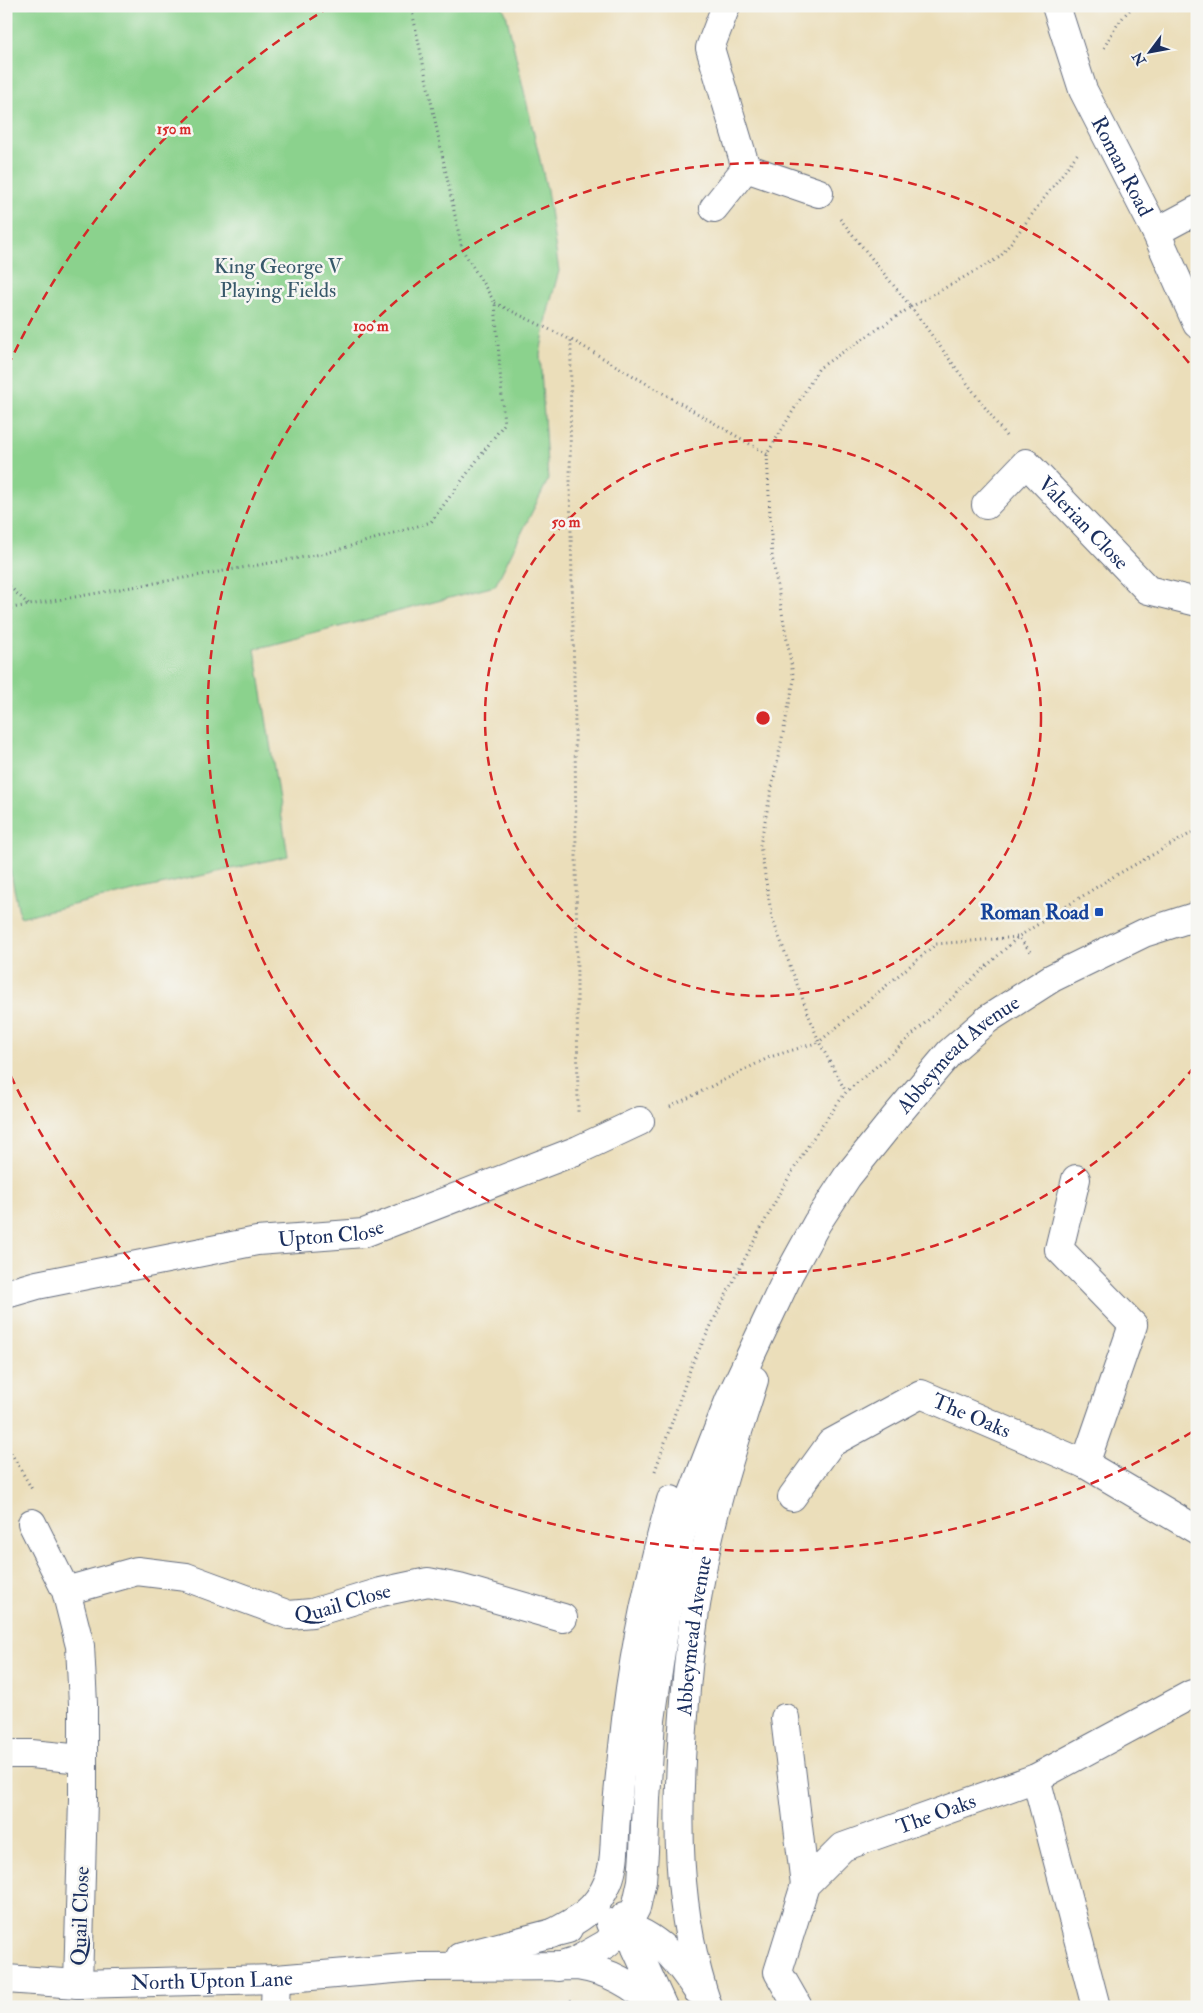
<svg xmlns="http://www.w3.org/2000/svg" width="1203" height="2013" font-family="'IM FELL Double Pica',serif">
  <rect width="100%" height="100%" fill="#f6f6f2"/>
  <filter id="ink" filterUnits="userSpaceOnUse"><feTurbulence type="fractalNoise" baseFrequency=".02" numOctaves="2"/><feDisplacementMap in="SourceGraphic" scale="10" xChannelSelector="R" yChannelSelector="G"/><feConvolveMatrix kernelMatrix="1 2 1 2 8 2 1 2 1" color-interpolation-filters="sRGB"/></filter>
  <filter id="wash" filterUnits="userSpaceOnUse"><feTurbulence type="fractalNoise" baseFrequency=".0096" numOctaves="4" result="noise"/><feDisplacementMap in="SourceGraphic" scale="20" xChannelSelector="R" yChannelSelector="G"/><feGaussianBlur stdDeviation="1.12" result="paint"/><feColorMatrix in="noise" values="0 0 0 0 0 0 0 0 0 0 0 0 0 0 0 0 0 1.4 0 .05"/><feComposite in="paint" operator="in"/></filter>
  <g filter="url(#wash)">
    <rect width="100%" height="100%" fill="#ebdeba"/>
    <polygon fill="#8bd28d" stroke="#538076" points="6,6 502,6 506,14 547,190 559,271 549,307 540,354 548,480 495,586 255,649 288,856 20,917 6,851"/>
  </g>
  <g filter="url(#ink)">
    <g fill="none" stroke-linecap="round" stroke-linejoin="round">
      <defs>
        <g id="minor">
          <polyline points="726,6 710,48 746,168 819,193"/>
          <path id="s1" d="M1056,6L1083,90L1156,232L1197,324"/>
          <polyline points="714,208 746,168"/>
          <polyline points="1156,232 1197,210"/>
          <path id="s2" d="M986,505L1026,463L1148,590L1197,602"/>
          <polyline points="1076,1179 1059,1249 1133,1325 1085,1464"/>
          <path id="s3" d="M6,1294L37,1285L257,1241L364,1233L578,1150L640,1121"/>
          <path id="s4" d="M792,1497L831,1443L921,1394L1085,1464L1197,1530"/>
          <polyline points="32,1523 66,1591 80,1646 83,1704 83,1799 78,1984"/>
          <path id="s5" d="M66,1591L137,1571L186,1577L289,1615L312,1613L381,1592L428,1582L459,1588L563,1618"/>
          <polyline points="785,1718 805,1885"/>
          <polyline points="6,1754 31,1754 82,1759"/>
          <polyline points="1036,1778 1096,2007"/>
          <polyline points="275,2007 276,1979"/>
          <path id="s6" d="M798,2007L778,1972L805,1885L843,1847L1036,1778L1192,1694L1197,1696"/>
        </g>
        <g id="tertiary">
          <polyline points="625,1916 636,1948 663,2007"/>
          <path d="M610,1923C652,1929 675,1956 697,1990"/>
          <path d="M551,1934C578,1920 596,1911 608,1882C616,1863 614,1838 616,1818C618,1791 621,1765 624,1738C632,1657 649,1578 671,1500"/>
          <polyline points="460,1957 568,1929"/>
          <path id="s7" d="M558,1967L574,1962L606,1944L627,1925L636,1908L642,1881L644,1852L646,1799L651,1720L665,1623L680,1538L692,1496L729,1401L789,1274L817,1223L847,1177L896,1116L950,1052L988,1019L1052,978L1144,933L1197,916"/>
          <path id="s8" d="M6,1979L78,1984L276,1979L417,1967L577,1966C608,1971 634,1984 655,2007"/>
          <path id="s9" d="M708,2007C675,1911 676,1815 684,1715C689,1639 700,1563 721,1488C731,1452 743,1416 754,1380"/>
        </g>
      </defs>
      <use href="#minor" stroke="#646c7e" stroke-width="30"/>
      <use href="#tertiary" stroke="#646c7e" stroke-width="30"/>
      <g stroke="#646c7e" stroke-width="3" stroke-dasharray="1 4" stroke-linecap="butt">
        <path d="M1104,48C1112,32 1121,17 1134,6"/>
        <polyline points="840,219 911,307 819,368 767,454 772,556 794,680 760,845 772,918 819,1042 936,944 1018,937 1031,952"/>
        <polyline points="495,303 571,340 570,485 575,725 578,1114"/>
        <polyline points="572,340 767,454"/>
        <polyline points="1006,436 911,307 1000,257 1078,153"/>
        <polyline points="6,583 29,605"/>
        <polyline points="6,609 327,553 431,522 504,424 495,303 462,249 411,6"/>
        <polyline points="670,1107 770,1057 819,1042 846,1092"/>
        <polyline points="6,1444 33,1491"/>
        <polyline points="655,1471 692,1364 734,1279 783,1187 811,1141 846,1092 897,1049 1018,937 1111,878 1197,830"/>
        <polyline points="570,2000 577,2007"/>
      </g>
      <use href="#minor" stroke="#fff" stroke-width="28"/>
      <use href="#tertiary" stroke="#fff" stroke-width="28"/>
    </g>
  </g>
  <g fill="none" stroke="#d62828" stroke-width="2.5" stroke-dasharray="9 6">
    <circle cx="763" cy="718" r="278"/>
    <path d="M1194 1067A555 555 0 1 1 1194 369"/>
    <path d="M1192 1432A833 833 0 0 1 8 1070M8 366A833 833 0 0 1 328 8"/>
  </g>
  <rect fill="#1a4fb4" stroke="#f6f6f2" stroke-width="2" x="1094" y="907" width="10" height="10" rx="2.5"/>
  <g text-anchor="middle" stroke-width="5" stroke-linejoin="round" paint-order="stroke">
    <g font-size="21" fill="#1b2f5e" stroke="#f6f6f2">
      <text dy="7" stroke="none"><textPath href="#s1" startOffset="174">Roman Road</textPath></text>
      <text dy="7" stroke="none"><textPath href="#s2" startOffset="141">Valerian Close</textPath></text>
      <text dy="7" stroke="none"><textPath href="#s7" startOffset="1040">Abbeymead Avenue</textPath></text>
      <text dy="7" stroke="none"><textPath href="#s3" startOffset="331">Upton Close</textPath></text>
      <text dy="7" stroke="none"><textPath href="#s4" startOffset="224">The Oaks</textPath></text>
      <text dy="7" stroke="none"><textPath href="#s5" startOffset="288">Quail Close</textPath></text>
      <text dy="7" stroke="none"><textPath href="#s9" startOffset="375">Abbeymead Avenue</textPath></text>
      <text dy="7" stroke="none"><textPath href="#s6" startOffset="284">The Oaks</textPath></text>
      <text transform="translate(80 1916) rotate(-88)" y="7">Quail Close</text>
      <text dy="7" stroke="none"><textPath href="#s8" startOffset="206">North Upton Lane</textPath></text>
    </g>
    <g font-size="21" fill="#37586a" stroke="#f6f6f2">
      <text x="278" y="273">King George V<tspan x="278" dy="24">Playing Fields</tspan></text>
    </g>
    <g font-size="21" font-weight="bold" fill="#164399" stroke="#f6f6f2" text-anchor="end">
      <text x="1089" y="919">Roman Road</text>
    </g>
  </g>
  <circle cx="763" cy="718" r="8" fill="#d62828" stroke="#f6f6f2" stroke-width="2.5"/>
  <g font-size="15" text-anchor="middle" font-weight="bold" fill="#d62828" stroke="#f6f6f2" stroke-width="5" stroke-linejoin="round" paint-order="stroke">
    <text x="174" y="134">150 m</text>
    <text x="371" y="331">100 m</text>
    <text x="566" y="527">50 m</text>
  </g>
  <rect width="1203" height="2013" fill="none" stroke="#f6f6f2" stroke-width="25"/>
  <g transform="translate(1150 52) rotate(238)" stroke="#f6f6f2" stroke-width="4" paint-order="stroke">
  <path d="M0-4L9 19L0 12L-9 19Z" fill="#1b2f5e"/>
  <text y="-8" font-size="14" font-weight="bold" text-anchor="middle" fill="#1b2f5e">N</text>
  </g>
</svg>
